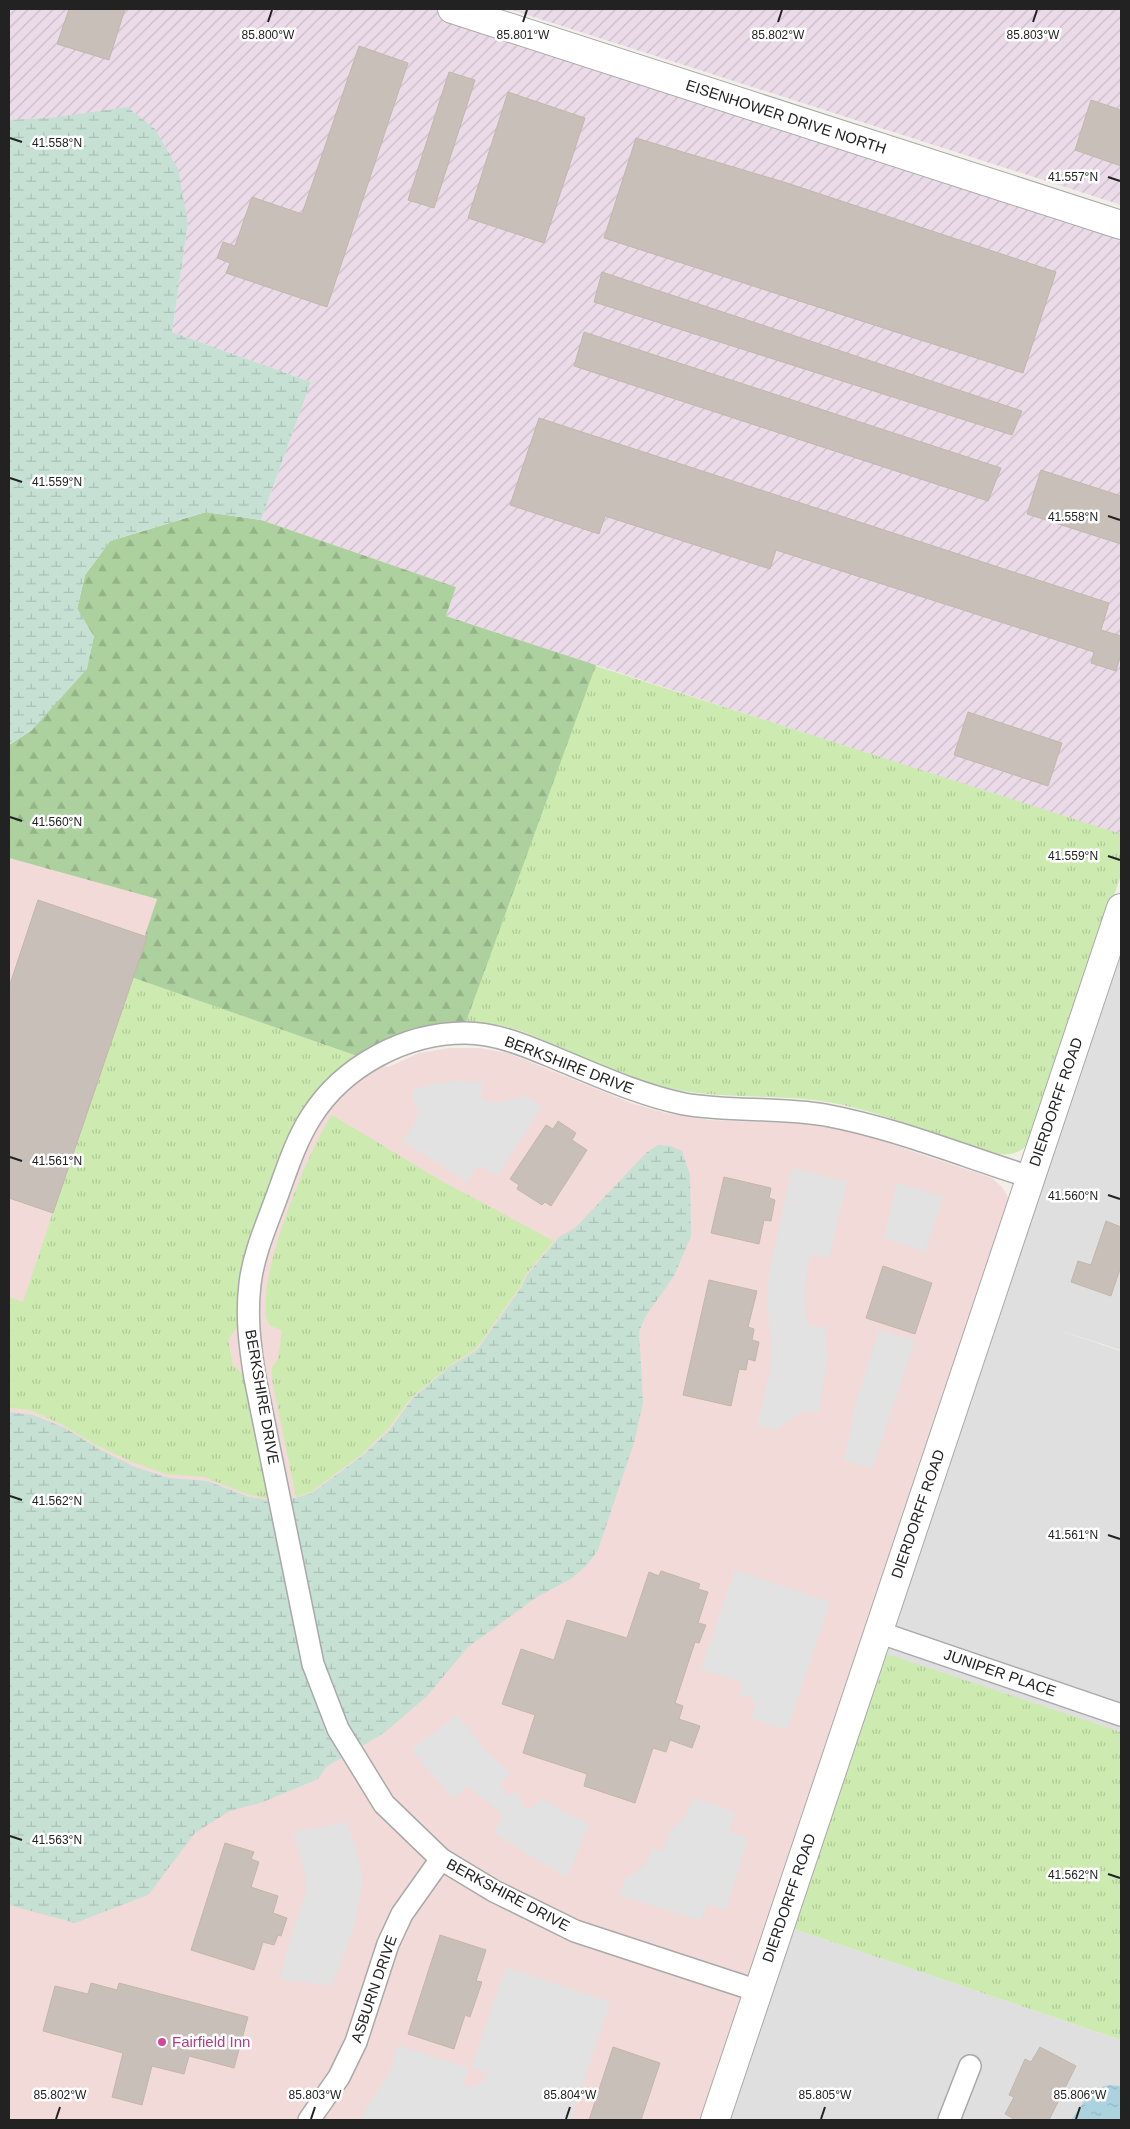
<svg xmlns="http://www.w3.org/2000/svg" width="1130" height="2129" font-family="Arial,sans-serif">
  <defs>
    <pattern id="industrial-furrows" width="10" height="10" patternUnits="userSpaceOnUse" patternTransform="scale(1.25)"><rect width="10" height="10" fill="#ebdbe8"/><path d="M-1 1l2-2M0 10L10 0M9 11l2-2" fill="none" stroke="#c9bcc7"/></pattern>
    <pattern id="grass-tufts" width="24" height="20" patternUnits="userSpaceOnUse" patternTransform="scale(1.25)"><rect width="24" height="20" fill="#cdebb0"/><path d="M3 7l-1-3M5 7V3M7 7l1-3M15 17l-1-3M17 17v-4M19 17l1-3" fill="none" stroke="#b0c997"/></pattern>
    <pattern id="forest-firs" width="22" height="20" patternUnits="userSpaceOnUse" patternTransform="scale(1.25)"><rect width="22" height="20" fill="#add19e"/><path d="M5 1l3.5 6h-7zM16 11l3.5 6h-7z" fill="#95b388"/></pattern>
    <pattern id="wetland-marsh" width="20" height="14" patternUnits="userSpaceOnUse" patternTransform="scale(1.25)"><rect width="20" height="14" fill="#c6e0d4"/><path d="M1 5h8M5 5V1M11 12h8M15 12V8" fill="none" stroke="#aac0b6"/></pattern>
    <pattern id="water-ripples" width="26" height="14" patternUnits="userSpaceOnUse" patternTransform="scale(1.25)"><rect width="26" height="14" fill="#aad3df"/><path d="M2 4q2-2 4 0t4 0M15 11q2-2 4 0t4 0" fill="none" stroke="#92b5bf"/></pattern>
  </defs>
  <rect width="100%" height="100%" fill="#f2efe9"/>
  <g fill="#e0dfdf">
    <polygon points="1121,941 1121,1350 1052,1328 1121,1351 1121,2038 786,1924"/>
    <polygon points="791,1928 1121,2040 1121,2120 728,2120"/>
  </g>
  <polygon fill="#f2dad9" points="9,858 157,899 132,978 388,1067 419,1053 449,1048 479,1048 508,1053 631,1103 665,1113 710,1120 811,1124 858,1133 992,1178 1002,1187 1008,1197 1009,1206 705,2120 9,2120"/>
  <g fill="url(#industrial-furrows)">
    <polygon points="9,9 452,9 1121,225 1121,836 446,616 456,587 261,520 311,382 172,332 188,223 57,117 9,120"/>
    <polygon points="509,9 1121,9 1121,205"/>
  </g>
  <g fill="url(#grass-tufts)">
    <path d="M593,665L1121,834V875L1030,1142C1021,1152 1012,1156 999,1154C944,1139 890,1114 833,1103C782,1093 730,1100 678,1090C623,1080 571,1050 519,1030L502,1026L466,1022Z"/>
    <polygon points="131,977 357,1056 334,1074 240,1295 238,1327 228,1339 233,1366 240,1371 246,1379 270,1499 249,1495 204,1477 166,1474 132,1462 96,1445 61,1424 30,1410 9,1408 9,1297 23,1302"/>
    <path d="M332,1115L440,1180L554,1241L526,1274L520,1287L476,1349L449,1366L411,1398L388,1429L361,1455L311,1492L296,1497L272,1380V1367L278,1359L282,1330L270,1326C248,1295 310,1145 332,1115Z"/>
    <polygon points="887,1654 1121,1732 1121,2040 791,1928"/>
  </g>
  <polygon fill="url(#forest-firs)" points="206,512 261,520 456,587 446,616 596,665 466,1022 413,1030 357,1056 131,977 157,899 9,858 9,745 32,730 94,637 77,609 85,575 110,541"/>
  <g fill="url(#wetland-marsh)">
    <polygon points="127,107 155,129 178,169 188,223 172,332 311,382 261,520 205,512 110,541 85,575 77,608 94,637 87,669 32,730 9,745 9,120 57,117"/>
    <polygon points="658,1145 671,1146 682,1151 690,1175 691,1236 674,1276 645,1317 639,1332 643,1403 634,1443 598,1550 587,1565 571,1579 537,1597 468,1647 427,1696 384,1733 326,1767 318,1779 263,1802 230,1811 195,1833 148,1895 75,1923 9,1905 9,1412 33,1415 65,1428 99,1449 135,1467 169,1478 207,1481 249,1497 281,1502 312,1493 362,1456 389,1431 412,1399 449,1367 477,1350 521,1288 527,1275 559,1237 575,1228 646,1153"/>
  </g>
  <g fill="#e2e2e2">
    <polygon points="456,1081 483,1082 481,1099 496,1103 525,1096 542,1107 497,1176 478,1165 467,1182 403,1141 415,1123 418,1113 411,1091 432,1084"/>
    <polygon points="792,1168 847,1182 829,1258 812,1254 808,1264 805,1299 807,1324 813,1327 825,1327 827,1361 818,1414 804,1411 775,1430 757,1425 770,1372 771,1343 767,1300 769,1272"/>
    <polygon points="897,1182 943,1197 925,1252 884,1238"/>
    <polygon points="879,1330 915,1341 872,1469 844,1460 858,1394"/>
    <polygon points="735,1570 830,1602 787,1730 751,1718 755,1706 752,1698 739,1694 743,1683 701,1669"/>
    <polygon points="457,1715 490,1755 511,1773 502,1782 502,1787 505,1792 509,1795 517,1791 525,1809 532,1808 541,1798 589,1825 567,1877 529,1856 493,1832 501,1821 501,1814 468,1786 453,1799 411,1749"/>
    <polygon points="693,1798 735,1812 729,1831 748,1838 726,1910 707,1905 701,1921 619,1895 625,1879 646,1864 652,1848 663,1852 670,1831 686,1815"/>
    <polygon points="347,1822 361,1867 362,1887 354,1927 332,1986 280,1979 289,1943 306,1892 306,1876 293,1832"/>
    <polygon points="506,1967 610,2002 571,2120 359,2120 389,2073 398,2045 468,2068 463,2086 471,2087 479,2085 485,2080 488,2073 471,2068"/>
  </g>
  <polygon fill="url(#water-ripples)" points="1109,2085 1121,2086 1121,2120 1071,2120 1093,2089"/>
  <g fill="#c7bfb8" stroke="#c4b6ab">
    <polygon points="69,9 125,9 109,60 57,44"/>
    <polygon points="359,46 408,63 327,307 226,273 230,263 217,258 223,242 235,246 252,197 302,214"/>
    <polygon points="449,72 475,80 434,208 408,200"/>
    <polygon points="508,92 585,118 544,243 468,218"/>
    <polygon points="1091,100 1121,110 1121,166 1075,150"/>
    <polygon points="636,138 787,183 1056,272 1023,373 604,238"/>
    <polygon points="602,272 1022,411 1012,435 594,302"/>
    <polygon points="584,332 1001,468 988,501 574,366"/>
    <polygon points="539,418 1109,603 1101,630 1121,636 1121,654 1116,671 1091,663 1094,652 776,550 770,569 605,516 599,534 510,505"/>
    <polygon points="1041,470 1121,496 1121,544 1027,514"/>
    <polygon points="968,712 1062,743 1048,786 954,755"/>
    <polygon points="38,900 147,937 53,1213 9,1198 9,987"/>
    <polygon points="558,1121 576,1133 572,1140 587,1150 551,1206 545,1202 542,1205 517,1189 519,1185 510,1179 546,1125 553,1129"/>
    <polygon points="724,1177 771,1188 769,1198 775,1200 771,1221 764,1220 759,1244 711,1233"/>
    <polygon points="1106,1221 1121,1227 1121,1266 1111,1296 1071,1282 1078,1261 1091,1265"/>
    <polygon points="883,1266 932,1283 915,1334 866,1318"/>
    <polygon points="709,1280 757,1291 748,1327 754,1329 752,1340 759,1342 755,1361 748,1359 746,1370 739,1369 731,1406 683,1395"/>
    <polygon points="661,1571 700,1584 698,1589 708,1592 698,1623 706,1625 699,1643 695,1642 675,1703 683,1706 679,1719 700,1726 692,1748 670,1740 666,1752 653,1748 635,1803 584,1786 587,1774 523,1753 535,1715 502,1704 521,1649 554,1660 567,1620 627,1638 649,1572 659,1576"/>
    <polygon points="225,1843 254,1852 251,1859 259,1862 251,1887 278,1896 273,1913 287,1918 281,1936 278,1935 274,1945 263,1942 254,1970 191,1950"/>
    <polygon points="440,1935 486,1950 476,1981 482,1982 470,2017 465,2015 454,2049 408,2034"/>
    <polygon points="91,1983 117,1990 119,1983 248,2017 234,2068 189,2056 184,2074 152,2066 142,2105 112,2097 123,2053 43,2031 55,1986 88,1994"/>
    <polygon points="613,2047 660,2063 641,2120 589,2120"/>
    <polygon points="1040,2047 1076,2066 1049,2120 1016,2120 1005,2114 1014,2097 1009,2095 1025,2059 1031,2062"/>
  </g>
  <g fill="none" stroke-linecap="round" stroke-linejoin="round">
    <defs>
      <g id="minor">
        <polyline points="878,1632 1121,1715"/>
        <path d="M758,1991L575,1931L494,1891L441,1859L384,1804L338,1729L313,1664L255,1378C250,1347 246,1316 250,1284C253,1256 266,1226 276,1199C286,1172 295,1142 311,1117C343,1066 405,1033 465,1033C498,1033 531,1048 560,1060C601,1077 641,1095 684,1104C730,1112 778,1107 825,1115C895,1128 963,1156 1030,1177"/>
        <polyline points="309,2120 339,2077 356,2042 388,1944 402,1914 441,1859"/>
        <polyline points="949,2120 970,2066"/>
      </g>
      <g id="tertiary">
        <polyline points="452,9 1121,225"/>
        <polyline points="715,2120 1121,908"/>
      </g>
    </defs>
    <use href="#minor" stroke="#a9a9a9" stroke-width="24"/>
    <use href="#tertiary" stroke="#a9a9a9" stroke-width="30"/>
    <use href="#minor" stroke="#fff" stroke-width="21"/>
    <use href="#tertiary" stroke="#fff" stroke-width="28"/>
  </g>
  <path fill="none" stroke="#222" stroke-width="2" d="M268,22L272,10M523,22L527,10M778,22L782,10M1033,22L1037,10M10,138L22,142M1108,177L1120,181M10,478L22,482M1108,516L1120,520M10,817L22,821M1108,856L1120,860M10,1157L22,1161M1108,1195L1120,1199M10,1496L22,1500M1108,1535L1120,1539M10,1836L22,1840M1108,1874L1120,1878M56,2119L60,2107M311,2119L315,2107M566,2119L570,2107M821,2119L825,2107M1076,2119L1080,2107"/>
  <circle fill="#d1479c" stroke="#fff" stroke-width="2" cx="162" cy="2042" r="5"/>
  <g text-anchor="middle" stroke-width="5" stroke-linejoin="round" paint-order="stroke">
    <g font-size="15" fill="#222" stroke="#fff">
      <text transform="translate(786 117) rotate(18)" y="5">EISENHOWER DRIVE NORTH</text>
      <text transform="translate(569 1065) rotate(21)" y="5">BERKSHIRE DRIVE</text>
      <text transform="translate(1056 1102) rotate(-71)" y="5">DIERDORFF ROAD</text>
      <text transform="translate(262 1397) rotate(80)" y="5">BERKSHIRE DRIVE</text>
      <text transform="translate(918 1514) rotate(-71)" y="5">DIERDORFF ROAD</text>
      <text transform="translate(1000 1673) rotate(19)" y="5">JUNIPER PLACE</text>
      <text transform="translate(508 1895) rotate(28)" y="5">BERKSHIRE DRIVE</text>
      <text transform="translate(789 1898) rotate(-71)" y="5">DIERDORFF ROAD</text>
      <text transform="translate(374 1989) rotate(-71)" y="5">ASBURN DRIVE</text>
    </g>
    <g font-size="15" fill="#b23c85" stroke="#fff" text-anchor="start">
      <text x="172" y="2047">Fairfield Inn</text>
    </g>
  </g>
  <g font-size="12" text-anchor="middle" fill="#222" stroke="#fff" stroke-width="5" stroke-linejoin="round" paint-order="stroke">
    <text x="523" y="39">85.801°W</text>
    <text x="778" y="39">85.802°W</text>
    <text x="1033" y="39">85.803°W</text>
    <text x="268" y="39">85.800°W</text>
    <text x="57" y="147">41.558°N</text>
    <text x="1073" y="181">41.557°N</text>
    <text x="57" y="486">41.559°N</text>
    <text x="1073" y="521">41.558°N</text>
    <text x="57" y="826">41.560°N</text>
    <text x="1073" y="860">41.559°N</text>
    <text x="57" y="1165">41.561°N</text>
    <text x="1073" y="1200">41.560°N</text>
    <text x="57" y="1505">41.562°N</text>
    <text x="1073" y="1539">41.561°N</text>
    <text x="57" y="1844">41.563°N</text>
    <text x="1073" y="1879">41.562°N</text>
    <text x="60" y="2099">85.802°W</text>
    <text x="315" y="2099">85.803°W</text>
    <text x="570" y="2099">85.804°W</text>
    <text x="825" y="2099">85.805°W</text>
    <text x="1080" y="2099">85.806°W</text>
  </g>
  <rect width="1130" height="2129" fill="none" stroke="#222222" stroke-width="20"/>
</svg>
